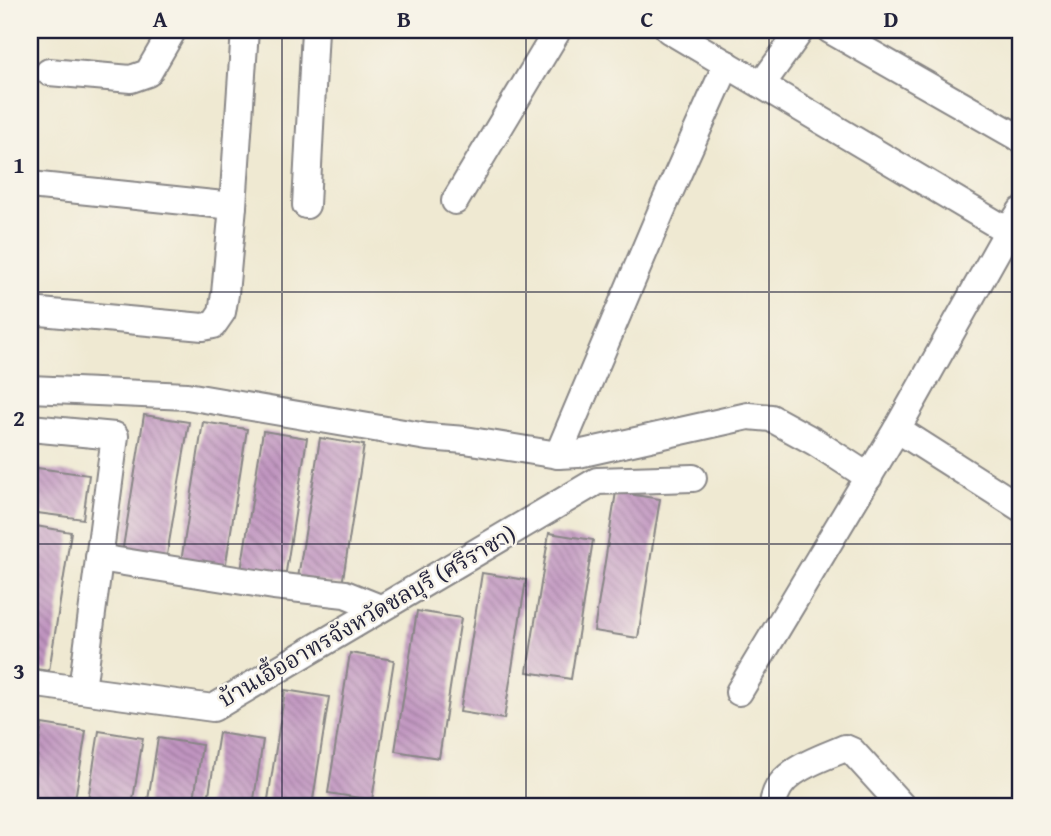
<svg xmlns="http://www.w3.org/2000/svg" width="1051" height="836" font-family="'Gentium Book Plus','Noto Serif Thai',serif">
  <defs>
    <pattern id="building-back-hatch" width="6" height="6" patternUnits="userSpaceOnUse" patternTransform="scale(1.75)"><rect width="6" height="6" fill="#c094c0"/><path d="M-1 5l2 2M0 0l6 6M5-1l2 2" fill="none" stroke="#9c789d"/></pattern>
  </defs>
  <rect width="100%" height="100%" fill="#f7f3e8"/>
  <filter id="ink" filterUnits="userSpaceOnUse"><feTurbulence type="fractalNoise" baseFrequency=".0143" numOctaves="2"/><feDisplacementMap in="SourceGraphic" scale="14" xChannelSelector="R" yChannelSelector="G"/><feConvolveMatrix kernelMatrix="1 2 1 2 8 2 1 2 1" color-interpolation-filters="sRGB"/></filter>
  <filter id="wash" filterUnits="userSpaceOnUse"><feTurbulence type="fractalNoise" baseFrequency=".00686" numOctaves="4" result="noise"/><feDisplacementMap in="SourceGraphic" scale="28" xChannelSelector="R" yChannelSelector="G"/><feGaussianBlur stdDeviation="1.57" result="paint"/><feColorMatrix in="noise" values="0 0 0 0 0 0 0 0 0 0 0 0 0 0 0 0 0 1.4 0 .05"/><feComposite in="paint" operator="in"/></filter>
  <g filter="url(#wash)">
    <rect width="100%" height="100%" fill="#efe9d2"/>
    <g id="blocks">
      <g fill="url(#building-back-hatch)">
        <polygon points="144,415 189,422 166,561 122,554"/>
        <polygon points="203,422 247,429 225,569 181,562"/>
        <polygon points="263,431 307,438 285,578 241,571"/>
        <polygon points="320,438 364,445 342,585 298,578"/>
        <polygon points="30,467 89,475 83,519 30,512"/>
        <polygon points="616,492 660,499 638,638 594,631"/>
        <polygon points="30,525 71,532 49,671 30,668"/>
        <polygon points="549,533 593,540 571,679 527,672"/>
        <polygon points="482,573 526,580 504,719 460,712"/>
        <polygon points="417,611 461,618 439,758 395,751"/>
        <polygon points="350,653 394,660 372,800 328,793"/>
        <polygon points="285,690 329,697 312,806 267,806"/>
        <polygon points="42,724 86,731 74,806 30,806"/>
        <polygon points="99,731 143,738 132,806 87,806"/>
        <polygon points="219,733 263,740 253,806 207,806"/>
        <polygon points="158,738 202,745 193,806 147,806"/>
      </g>
    </g>
  </g>
  <g filter="url(#ink)">
    <use href="#blocks" fill-opacity="0" stroke="#888686" stroke-width="2"/>
    <g fill="none" stroke-linecap="round" stroke-linejoin="round">
      <defs>
        <g id="minor">
          <polyline points="669,30 1008,231"/>
          <polyline points="830,30 1021,139"/>
          <polyline points="49,72 131,79 148,73 173,30"/>
          <polyline points="762,84 801,30"/>
          <polyline points="30,185 233,206 245,30"/>
          <polyline points="455,201 556,33 551,30"/>
          <polyline points="306,205 315,30"/>
          <polyline points="30,311 203,327 213,325 222,312 225,294 233,206"/>
          <polyline points="30,389 187,396 427,437 465,440 558,455 578,454 748,416 771,418 815,442 869,477"/>
          <polyline points="30,428 115,436 82,690"/>
          <polyline points="897,429 1021,508"/>
          <polyline points="558,455 666,200 727,64"/>
          <polyline points="99,558 274,586 345,594 380,608"/>
          <polyline points="30,683 213,708 597,481 693,478"/>
          <polyline points="739,692 897,429 1008,231 1021,211"/>
          <path d="M773,806C775,771 818,760 845,748L852,751L902,806"/>
        </g>
      </defs>
      <use href="#minor" stroke="#888686" stroke-width="30"/>
      <use href="#minor" stroke="#fff" stroke-width="26"/>
    </g>
  </g>
  <path fill="none" stroke="#22223b" stroke-width="2" stroke-opacity="0.55" d="M282,30V806M526,30V806M769,30V806M30,292H1021M30,544H1021"/>
  <g text-anchor="middle" stroke-width="5" stroke-linejoin="round" paint-order="stroke">
    <g font-size="23" fill="#22223b" stroke="#f7f3e8">
      <text transform="translate(367 616) rotate(-30)" y="8">บ้านเอื้ออาทรจังหวัดชลบุรี (ศรีราชา)</text>
    </g>
  </g>
  <rect width="1051" height="836" fill="none" stroke="#f7f3e8" stroke-width="77"/>
  <rect x="38" y="38" width="974" height="760" fill="none" stroke="#22223b" stroke-width="2.5"/>
  <g font-size="23" text-anchor="middle" font-weight="bold" fill="#22223b">
    <text x="160" y="27">A</text>
    <text x="404" y="27">B</text>
    <text x="647" y="27">C</text>
    <text x="891" y="27">D</text>
    <text x="19" y="173">1</text>
    <text x="19" y="426">2</text>
    <text x="19" y="679">3</text>
  </g>
</svg>
